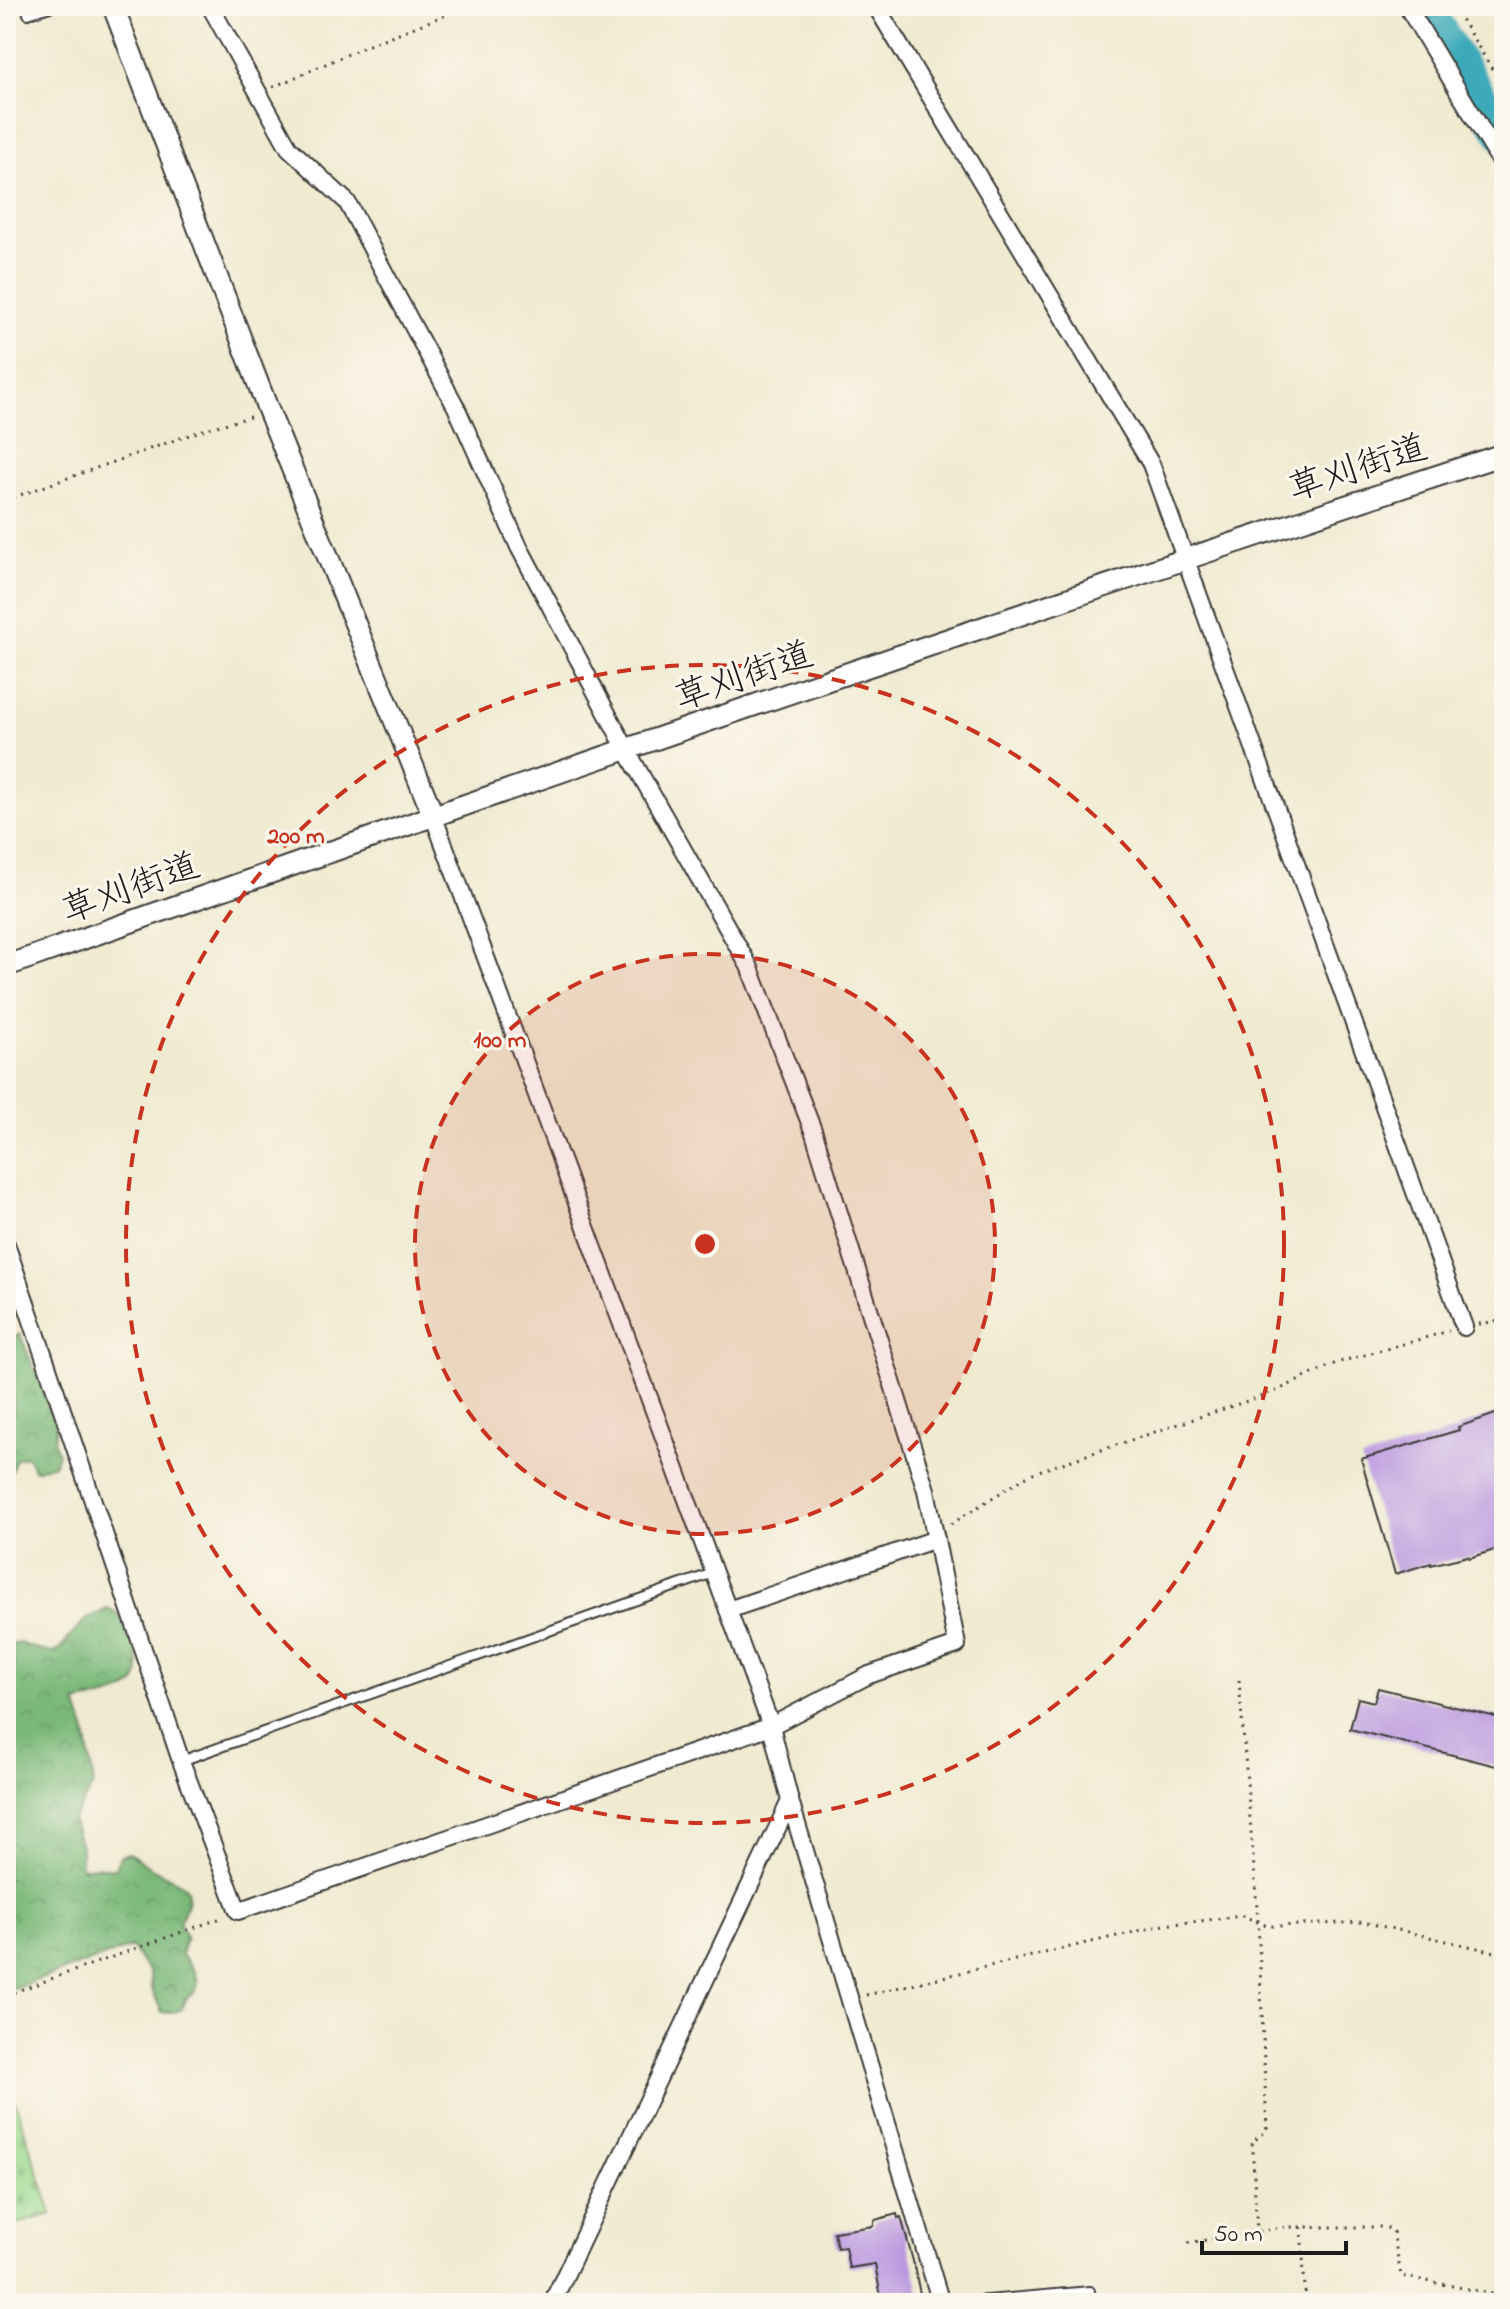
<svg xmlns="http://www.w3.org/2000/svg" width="1510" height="2309" font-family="'Indie Flower','Klee One',sans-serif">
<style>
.forest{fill:url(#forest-crowns);stroke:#4c6a4a;stroke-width:2}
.cemetery{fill:url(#cemetery-stones);stroke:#5b7a55;stroke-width:2}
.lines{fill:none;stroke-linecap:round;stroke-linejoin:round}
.river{stroke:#3caaba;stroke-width:34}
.building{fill:#b895df}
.service-casing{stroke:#3c3b37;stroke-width:12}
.minor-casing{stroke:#3c3b37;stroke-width:20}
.tertiary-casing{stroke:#3c3b37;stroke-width:24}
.path{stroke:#3c3b37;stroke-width:3;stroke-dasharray:2 6;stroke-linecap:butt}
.service{stroke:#fff;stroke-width:8}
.minor{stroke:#fff;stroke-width:16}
.tertiary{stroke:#fff;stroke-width:20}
.ring{fill:none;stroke:#c8321e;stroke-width:4;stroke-dasharray:14 10}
.labels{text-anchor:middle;stroke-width:6;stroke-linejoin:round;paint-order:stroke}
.street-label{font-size:36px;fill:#1c1c1c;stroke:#fbf7ec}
.centre{fill:#c8321e;stroke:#fbf7ec;stroke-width:4}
.ring-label{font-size:24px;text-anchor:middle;font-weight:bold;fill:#c8321e;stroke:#fbf7ec;stroke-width:6;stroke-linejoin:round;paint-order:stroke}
</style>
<defs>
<pattern id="forest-crowns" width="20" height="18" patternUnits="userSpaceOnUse" patternTransform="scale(2)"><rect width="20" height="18" fill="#7bb979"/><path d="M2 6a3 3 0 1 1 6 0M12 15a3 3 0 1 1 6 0" fill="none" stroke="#6a9e68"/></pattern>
<pattern id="cemetery-stones" width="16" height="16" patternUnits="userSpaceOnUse" patternTransform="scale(2)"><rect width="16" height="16" fill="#9ad98e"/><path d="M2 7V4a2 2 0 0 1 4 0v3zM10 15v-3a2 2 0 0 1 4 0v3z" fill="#84ba7a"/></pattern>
</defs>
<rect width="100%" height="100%" fill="#fbf7ec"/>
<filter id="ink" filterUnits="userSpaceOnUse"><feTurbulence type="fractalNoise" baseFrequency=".0125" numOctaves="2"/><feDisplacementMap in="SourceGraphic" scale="16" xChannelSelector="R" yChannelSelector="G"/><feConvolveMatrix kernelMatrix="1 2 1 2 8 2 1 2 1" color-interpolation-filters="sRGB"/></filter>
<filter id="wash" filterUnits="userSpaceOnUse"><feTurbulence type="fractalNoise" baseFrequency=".006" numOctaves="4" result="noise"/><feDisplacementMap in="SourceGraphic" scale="32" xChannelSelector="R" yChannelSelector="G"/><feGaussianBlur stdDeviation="1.8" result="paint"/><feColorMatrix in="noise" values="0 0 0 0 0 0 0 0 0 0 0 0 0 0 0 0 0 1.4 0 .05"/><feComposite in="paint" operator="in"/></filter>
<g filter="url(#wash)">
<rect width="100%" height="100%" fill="#efead0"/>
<g class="forest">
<path d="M20,1334L56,1424L54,1442L58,1454L54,1464L35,1470L26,1456L16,1459L9,1478H6V1418L14,1409L12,1386L6,1376V1340Z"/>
<path d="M107,1609C111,1611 115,1611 118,1614C130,1624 146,1671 135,1683C123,1696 93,1699 76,1703L86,1733L94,1784L72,1820L81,1846V1868L97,1866L115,1869L120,1856L128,1853C136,1857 143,1863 150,1867C178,1885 202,1880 179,1922L186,1937L181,1954C194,1969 209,1986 185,1999L182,2009L172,2013L162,2012L151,1987L150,1973L131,1947L6,1991V1646L19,1643L51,1653L58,1651L85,1620Z"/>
</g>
<path class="cemetery" d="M8,2080L52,2214L6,2227V2081Z"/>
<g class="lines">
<path class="river" d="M1425,6L1504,136"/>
</g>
<g id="blocks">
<g class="building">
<path d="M1504,1411V1547L1469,1558L1468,1556L1431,1565V1563L1395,1574L1361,1459L1459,1430L1458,1427Z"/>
<path d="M1378,1688L1504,1719V1768L1350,1729L1358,1698L1374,1702Z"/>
<path d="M897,2214L898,2218L901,2217L913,2261L922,2303H882L875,2264L849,2268L845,2247L837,2248L834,2232L873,2226L875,2220Z"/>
</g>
</g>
</g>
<g filter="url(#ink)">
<use href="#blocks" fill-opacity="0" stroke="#3c3b37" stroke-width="2"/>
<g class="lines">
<g class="service-casing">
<g id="service">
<path d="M28,14L53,6"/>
<path d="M181,1761L713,1573"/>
<path d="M952,2303L1090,2291"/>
</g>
</g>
<g class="minor-casing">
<g id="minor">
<path d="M876,6L1151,464L1464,1327"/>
<path d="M1407,6L1504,167"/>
<path d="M433,815L771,1726L790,1801L552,2303"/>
<path d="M6,1244L181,1761L238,1911L771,1726L869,1675L957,1645L926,1490L814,1133L749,966L626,749L519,547L456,407L347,202L289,148L210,6"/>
<path d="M728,1610L936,1539"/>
<path d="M790,1801L941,2303"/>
</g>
</g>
<g class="tertiary-casing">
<g id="tertiary">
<path d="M113,6L269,412L433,815"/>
<path d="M6,966C503,790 1002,618 1504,454"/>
</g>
</g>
<g class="path">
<path d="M1453,6L1504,88"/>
<path d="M6,23L17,18"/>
<path d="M273,87L378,41L469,6"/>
<path d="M6,500L206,429L250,417"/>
<path d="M1479,1324L1504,1320"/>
<path d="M951,1524L1030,1474L1274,1392L1336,1363L1449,1331"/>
<path d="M1239,1680L1258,1920L1267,2131L1252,2142L1257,2231"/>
<path d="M6,1995L224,1917"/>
<path d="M866,1995L1164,1925L1243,1916L1268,1926H1279L1363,1922L1504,1954"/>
<path d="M1301,2227L1306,2303"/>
<path d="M1188,2243L1286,2227H1385L1393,2231L1401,2276L1504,2296"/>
</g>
<use href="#service" class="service"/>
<use href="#minor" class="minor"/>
<use href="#tertiary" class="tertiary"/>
</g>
</g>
<circle cx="705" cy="1244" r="290" fill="#c8321e" fill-opacity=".12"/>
<g class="ring">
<circle cx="705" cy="1244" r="290"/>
<circle cx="705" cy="1244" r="579"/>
</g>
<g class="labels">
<g class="street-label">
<text transform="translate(1357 466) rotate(-18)" y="13">草刈街道</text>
<text transform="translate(743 674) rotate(-19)" y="13">草刈街道</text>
<text transform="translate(130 886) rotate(-20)" y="13">草刈街道</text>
</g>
</g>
<circle cx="705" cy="1244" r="12" class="centre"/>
<g class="ring-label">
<text x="296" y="843">200 m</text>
<text x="500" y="1047">100 m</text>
</g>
<rect width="1510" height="2309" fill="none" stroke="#fbf7ec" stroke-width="32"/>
<path d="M1202 2241v12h144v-12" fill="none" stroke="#1c1c1c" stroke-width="4"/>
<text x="1214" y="2241" font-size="24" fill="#1c1c1c" stroke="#fbf7ec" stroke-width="6" paint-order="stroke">50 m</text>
</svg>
